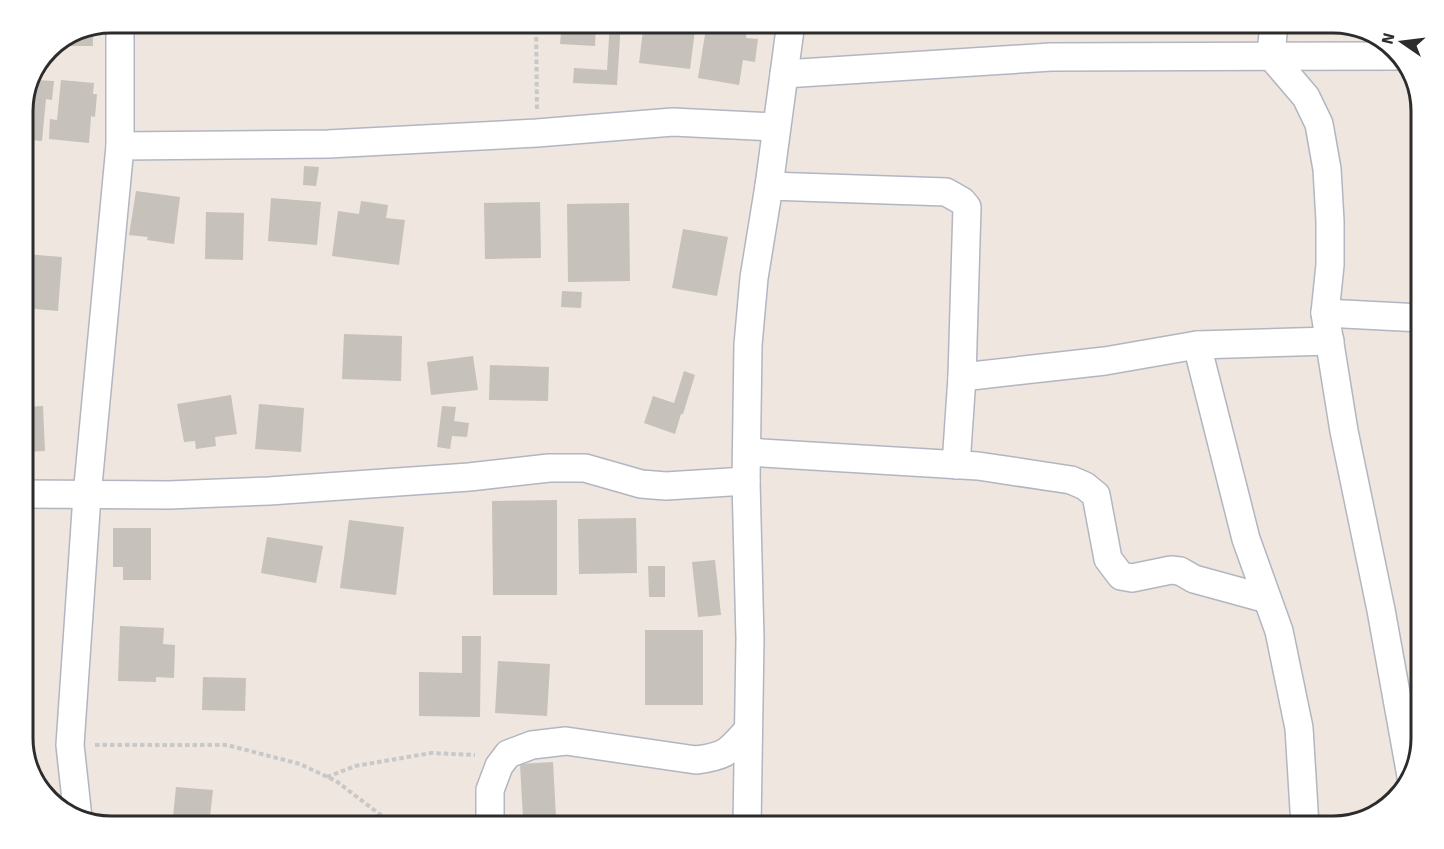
<svg xmlns="http://www.w3.org/2000/svg" width="1444" height="849" font-family="Signika,sans-serif">
<style>
.building{fill:#c6c1ba}
.lines{fill:none;stroke-linecap:round;stroke-linejoin:round}
.street-casing{stroke:#b2b6c0;stroke-width:30}
.path{stroke:#c8c8c8;stroke-width:4;stroke-dasharray:4.5 3;stroke-linecap:butt}
.street{stroke:#fff;stroke-width:27}
.rim{fill:none;stroke:#2c2c2c;stroke-width:3}
</style>
<rect width="100%" height="100%" fill="#eee6df"/>
<g class="building">
<path d="M562,22H596L595,46L560,44Z"/>
<path d="M610,22H621L617,85L573,83L574,68L607,70Z"/>
<path d="M644,22H696L690,69L639,63Z"/>
<path d="M707,22H748L746,38L758,39L755,62L743,60L739,85L698,78Z"/>
<path d="M93,30V46H54Z"/>
<path d="M35,80L54,81L52,100L46,99L42,141L29,140Z"/>
<path d="M61,80L94,83L93,94H97L95,117L91,116L89,143L49,139L50,119L57,120Z"/>
<path d="M304,166L319,167L316,186L303,185Z"/>
<path d="M136,191L180,197L174,244L147,240L148,237L129,235Z"/>
<path d="M271,198L321,202L317,245L268,241Z"/>
<path d="M361,201L388,205L386,218L405,220L399,265L332,256L338,211L359,214Z"/>
<path d="M540,202L541,258L485,259L484,203Z"/>
<path d="M629,203L630,281L568,282L567,204Z"/>
<path d="M206,212L244,213L243,260L205,259Z"/>
<path d="M683,229L728,237L717,296L672,288Z"/>
<path d="M25,254L62,257L58,311L23,308Z"/>
<path d="M562,291L582,292L581,308L561,307Z"/>
<path d="M344,334L402,336L401,381L342,379Z"/>
<path d="M473,356L478,390L431,395L427,362Z"/>
<path d="M490,365L549,367L548,401L489,400Z"/>
<path d="M684,371L695,375L683,414H681L675,434L644,423L653,396L674,403Z"/>
<path d="M231,395L237,434L215,437L216,446L196,449L195,441L184,442L177,404Z"/>
<path d="M259,404L304,408L301,452L255,449Z"/>
<path d="M43,406L45,451L23,452V407Z"/>
<path d="M442,406L456,407L454,421L469,423L467,437L452,436L450,449L437,447Z"/>
<path d="M557,500V595H493L492,501Z"/>
<path d="M636,518L637,573L579,574L578,519Z"/>
<path d="M349,520L404,527L396,595L340,588Z"/>
<path d="M113,528H151V580H123V567H113Z"/>
<path d="M267,537L323,546L316,583L261,573Z"/>
<path d="M23,550H26L27,573H23Z"/>
<path d="M715,560L721,615L698,617L692,562Z"/>
<path d="M648,566H665V597H649Z"/>
<path d="M120,626L164,628L163,644L175,645L174,678L156,677V682L118,681Z"/>
<rect x="645" y="630" width="58" height="75"/>
<path d="M462,636H481L480,717L419,716V672L462,673Z"/>
<path d="M498,661L550,664L547,716L495,713Z"/>
<path d="M203,677L246,678L245,711L202,710Z"/>
<path d="M553,762L556,817L523,818L520,764Z"/>
<path d="M176,787L213,790L209,826H172Z"/>
</g>
<g class="lines">
<g class="street-casing">
<g id="street">
<path d="M1274,22L1271,56L1306,97L1319,124L1327,169L1330,221V265L1325,313L1344,431L1381,610L1411,776"/>
<path d="M784,74L1051,57L1399,56"/>
<path d="M120,146L328,144L537,133L673,122L776,127"/>
<path d="M769,186L946,192L962,201L967,207L962,377L956,465"/>
<path d="M1325,313L1421,318"/>
<path d="M1197,345L1246,539L1279,631L1299,728L1305,826"/>
<path d="M962,377L1105,361L1197,345L1330,341"/>
<path d="M747,452L978,466L1071,480L1085,486L1096,495L1108,559L1121,576L1132,578L1171,570L1180,571L1194,579L1267,599"/>
<path d="M23,494L169,495L269,491L469,477L549,468H585L641,484L666,486L746,481"/>
<path d="M78,818L70,745L87,496L120,146V22"/>
<path d="M490,826V790L499,766L508,754L532,745L566,741L696,760C727,756 728,752 748,730"/>
<path d="M747,826L750,639L746,481L748,345L754,278L769,186L791,22"/>
</g>
</g>
<g class="path">
<path d="M536,22L537,109"/>
<path d="M95,745H227L300,764L336,781L390,822L398,826"/>
<path d="M327,777L355,766L431,753L475,755"/>
</g>
<use href="#street" class="street"/>
</g>
<path d="M0 0H1444V849H0ZM111 33H1333A78 78 0 0 1 1411 111V738A78 78 0 0 1 1333 816H111A78 78 0 0 1 33 738V111A78 78 0 0 1 111 33Z" fill="#fff" fill-rule="evenodd"/>
<path class="rim" d="M111 33H1333A78 78 0 0 1 1411 111V738A78 78 0 0 1 1333 816H111A78 78 0 0 1 33 738V111A78 78 0 0 1 111 33Z"/>
<g transform="translate(1402 42) rotate(284)" stroke="#ffffff" stroke-width="4.5" paint-order="stroke">
<path d="M0-4.5L10 22L0 15L-10 22Z" fill="#2c2c2c"/>
<text y="-9" font-size="16" font-weight="bold" text-anchor="middle" fill="#2c2c2c">N</text>
</g>
</svg>
